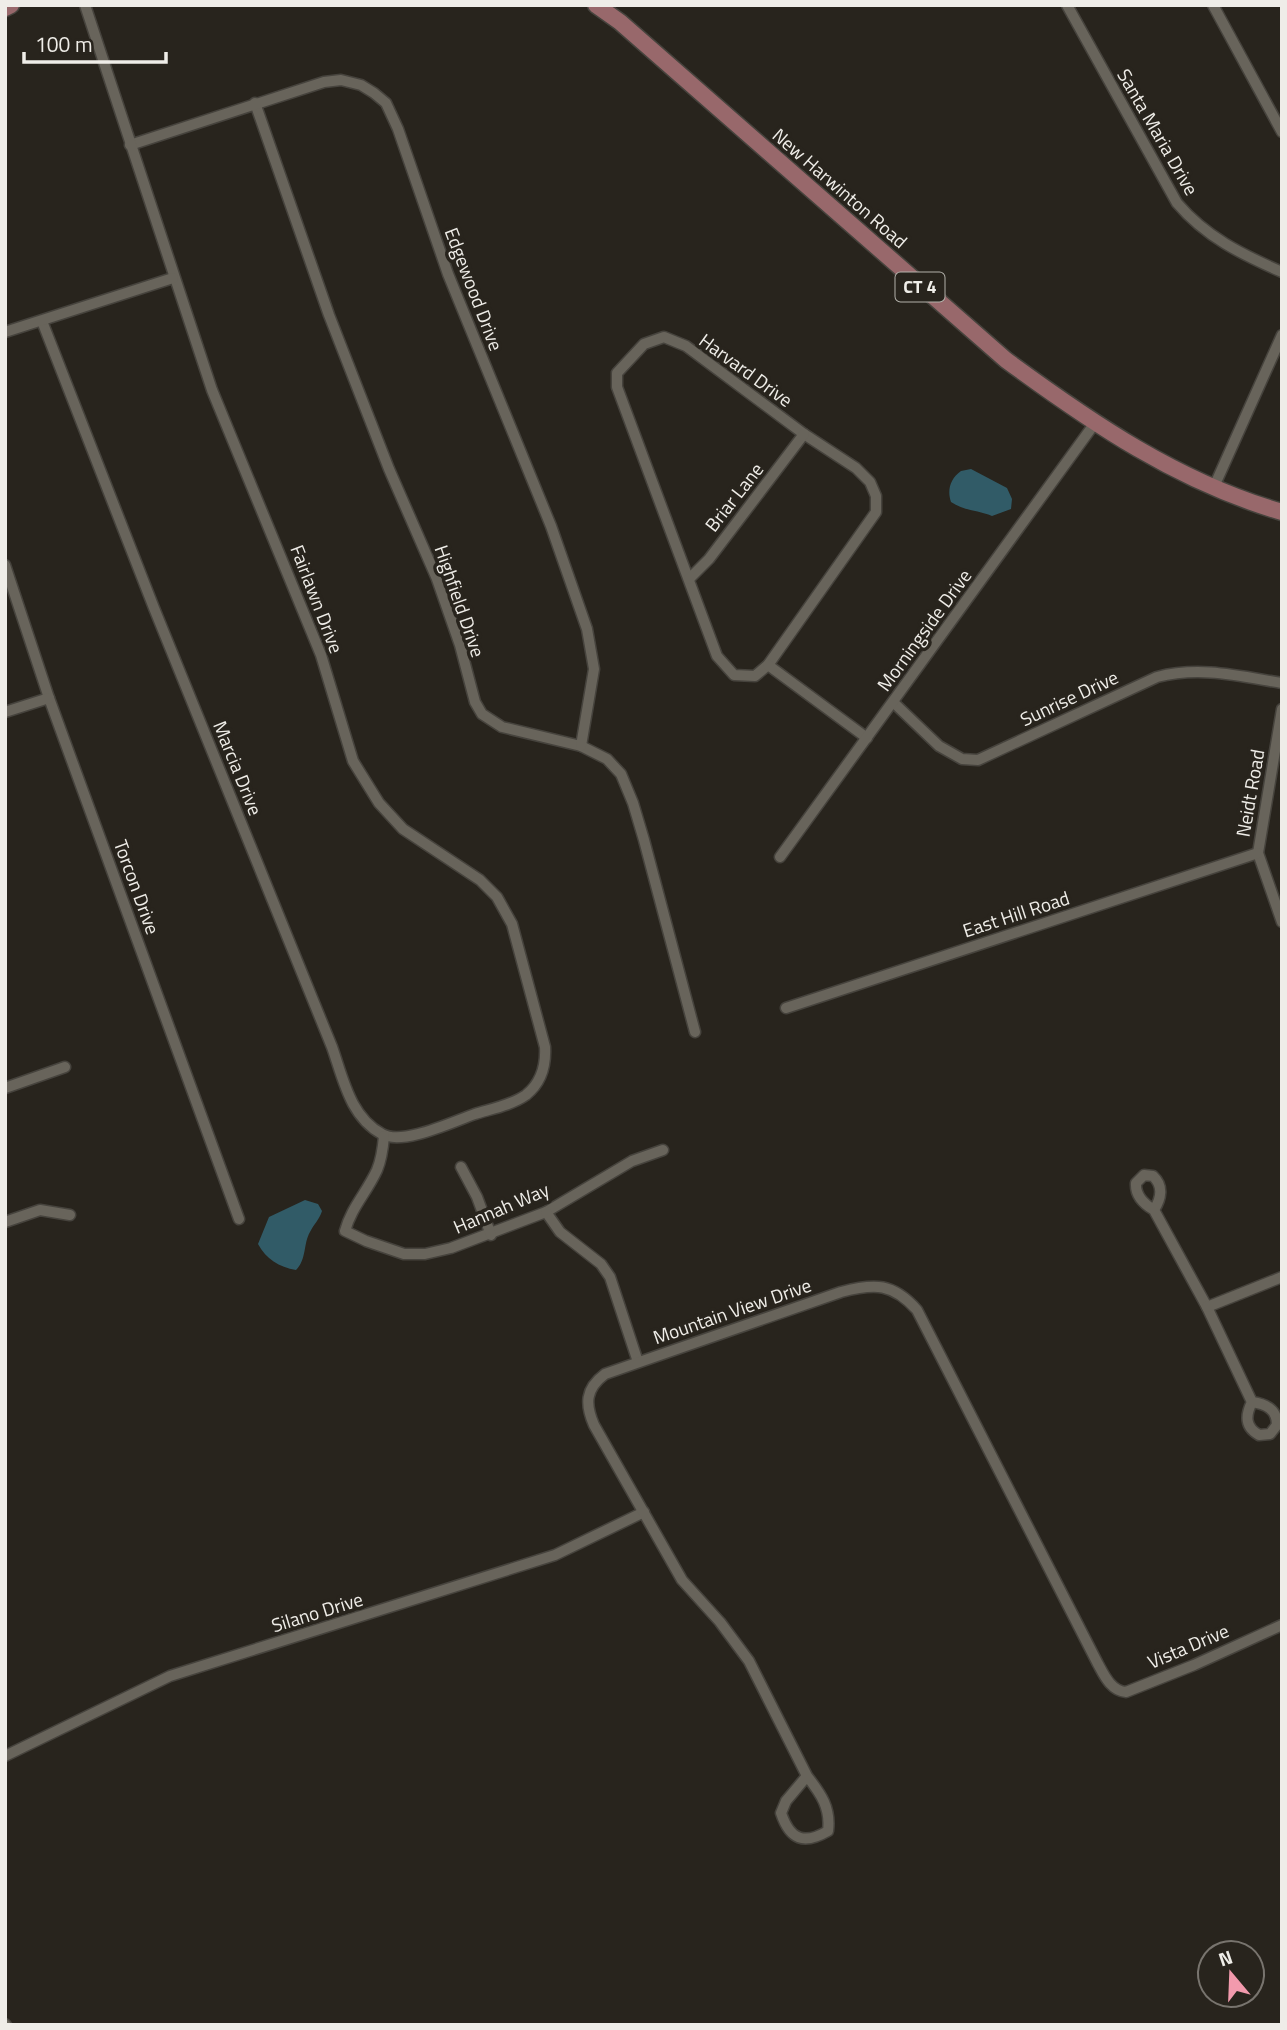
<svg xmlns="http://www.w3.org/2000/svg" width="1287" height="2030" font-family="'Titillium Web',sans-serif">
<style>
.water{fill:#315b67}
.lines{fill:none;stroke-linecap:round;stroke-linejoin:round}
.street-casing{stroke:#46433d;stroke-width:13}
.primary-casing{stroke:#46433d;stroke-width:19}
.street{stroke:#68645b;stroke-width:10}
.primary{stroke:#98686b;stroke-width:16}
.labels{text-anchor:middle;stroke-width:7;stroke-linejoin:round;paint-order:stroke}
.shield{fill:#28241d;stroke:#b3b1ab;stroke-width:2}
.shield-label{font-size:18px;font-weight:bold;fill:#efede8}
.street-label{font-size:19px;fill:#efede8;stroke:#28241d}
</style>
<rect width="100%" height="100%" fill="#28241d"/>
<g class="water">
<path d="M971,469L1007,488L1012,499L1011,509L992,516C978,510 964,511 951,502C947,490 950,479 961,471Z"/>
<path d="M305,1200L318,1204L322,1211C319,1220 314,1224 310,1232C303,1244 307,1259 296,1270C279,1267 266,1259 258,1244L269,1217Z"/>
</g>
<g class="lines">
<g class="street-casing">
<g id="street">
<path d="M1067,5L1177,203C1206,237 1241,254 1282,272"/>
<path d="M1213,5L1282,132"/>
<path d="M255,103L329,315L389,469L437,579L460,645L475,702L482,714L502,727L581,746L607,759L621,774L633,803L644,840L695,1032"/>
<path d="M130,145L324,82L341,80L361,85L374,93L386,103L398,129L448,274L551,526L587,629L594,669L581,746"/>
<path d="M42,321L154,608L332,1047C343,1078 350,1117 382,1134C403,1146 454,1121 475,1114C491,1109 512,1105 526,1095C541,1083 546,1065 545,1047L512,924L497,897L480,880L403,829L379,803L353,761L321,655L212,390L85,5"/>
<path d="M5,332L173,278"/>
<path d="M664,337L686,346L804,434L856,468L870,482L876,496V512L768,665L755,676L734,675L717,656L617,387V373L644,344Z"/>
<path d="M1213,489L1282,335"/>
<path d="M5,565L49,698L239,1219"/>
<path d="M689,579L709,559L804,434"/>
<path d="M768,665L867,738"/>
<path d="M893,702L939,746L962,759L978,760L1157,677C1200,666 1239,676 1282,683"/>
<path d="M1282,709L1258,853L1282,922"/>
<path d="M5,712L49,698"/>
<path d="M780,857L1095,423"/>
<path d="M786,1008L1258,853"/>
<path d="M5,1088L65,1067"/>
<path d="M384,1136C383,1148 382,1158 377,1170C367,1192 351,1208 345,1231L366,1241L404,1254H425L451,1248L546,1212L632,1161L663,1150"/>
<path d="M461,1167L477,1197L491,1235"/>
<path d="M1154,1210C1161,1199 1164,1186 1153,1176L1144,1175L1136,1183C1135,1196 1144,1204 1154,1210L1207,1307L1252,1402C1245,1416 1245,1427 1259,1435L1270,1434L1277,1425C1277,1409 1266,1404 1252,1402"/>
<path d="M546,1212L560,1232L601,1264L610,1277L638,1362"/>
<path d="M5,1222L40,1210L70,1215"/>
<path d="M1207,1307L1282,1277"/>
<path d="M5,1756L170,1676L555,1555L644,1512"/>
<path d="M807,1776L786,1801L781,1813C790,1840 804,1845 828,1831C831,1808 821,1794 807,1776L749,1661L720,1622L682,1580L594,1425C585,1404 585,1389 605,1374L841,1292C875,1283 893,1283 917,1310L1098,1664C1104,1675 1111,1691 1126,1692L1194,1665L1282,1625"/>
<path d="M5,2024L6,2025"/>
</g>
</g>
<g class="primary-casing">
<g id="primary">
<path d="M596,5L620,22L1006,360C1092,423 1178,482 1282,512"/>
<path d="M5,8L11,5"/>
</g>
</g>
<use href="#street" class="street"/>
<use href="#primary" class="primary"/>
</g>
<g class="labels">
<rect class="shield" x="895.5" y="272.5" width="49" height="29" rx="5"/>
<g class="shield-label">
<text x="920" y="293">CT 4</text>
</g>
<g class="street-label">
<text transform="translate(1158 132) rotate(60)" y="7">Santa Maria Drive</text>
<text transform="translate(840 188) rotate(41)" y="7">New Harwinton Road</text>
<text transform="translate(474 289) rotate(69)" y="7">Edgewood Drive</text>
<text transform="translate(746 370) rotate(36)" y="7">Harvard Drive</text>
<text transform="translate(734 497) rotate(-52)" y="7">Briar Lane</text>
<text transform="translate(317 599) rotate(69)" y="7">Fairlawn Drive</text>
<text transform="translate(460 601) rotate(71)" y="7">Highfield Drive</text>
<text transform="translate(924 630) rotate(-54)" y="7">Morningside Drive</text>
<text transform="translate(1069 698) rotate(-25)" y="7">Sunrise Drive</text>
<text transform="translate(238 768) rotate(68)" y="7">Marcia Drive</text>
<text transform="translate(1250 793) rotate(-80)" y="7">Neidt Road</text>
<text transform="translate(137 887) rotate(70)" y="7">Torcon Drive</text>
<text transform="translate(1016 914) rotate(-18)" y="7">East Hill Road</text>
<text transform="translate(501 1208) rotate(-23)" y="7">Hannah Way</text>
<text transform="translate(732 1311) rotate(-19)" y="7">Mountain View Drive</text>
<text transform="translate(317 1612) rotate(-17)" y="7">Silano Drive</text>
<text transform="translate(1188 1646) rotate(-23)" y="7">Vista Drive</text>
</g>
</g>
<rect width="1287" height="2030" fill="none" stroke="#efede8" stroke-width="14"/>
<g transform="translate(1231 1974) rotate(341)"><circle r="33" fill="#28241d" stroke="#78746e" stroke-width="2"/>
<path d="M0-5L12 26L0 18L-12 26Z" fill="#f29aad"/>
<text y="-10" font-size="19" font-weight="bold" text-anchor="middle" fill="#efede8">N</text>
</g>
<path d="M24 52v10h142v-10" fill="none" stroke="#efede8" stroke-width="3.5"/>
<text x="35" y="52" font-size="21" fill="#efede8" stroke="#28241d" stroke-width="5" paint-order="stroke">100 m</text>
</svg>
